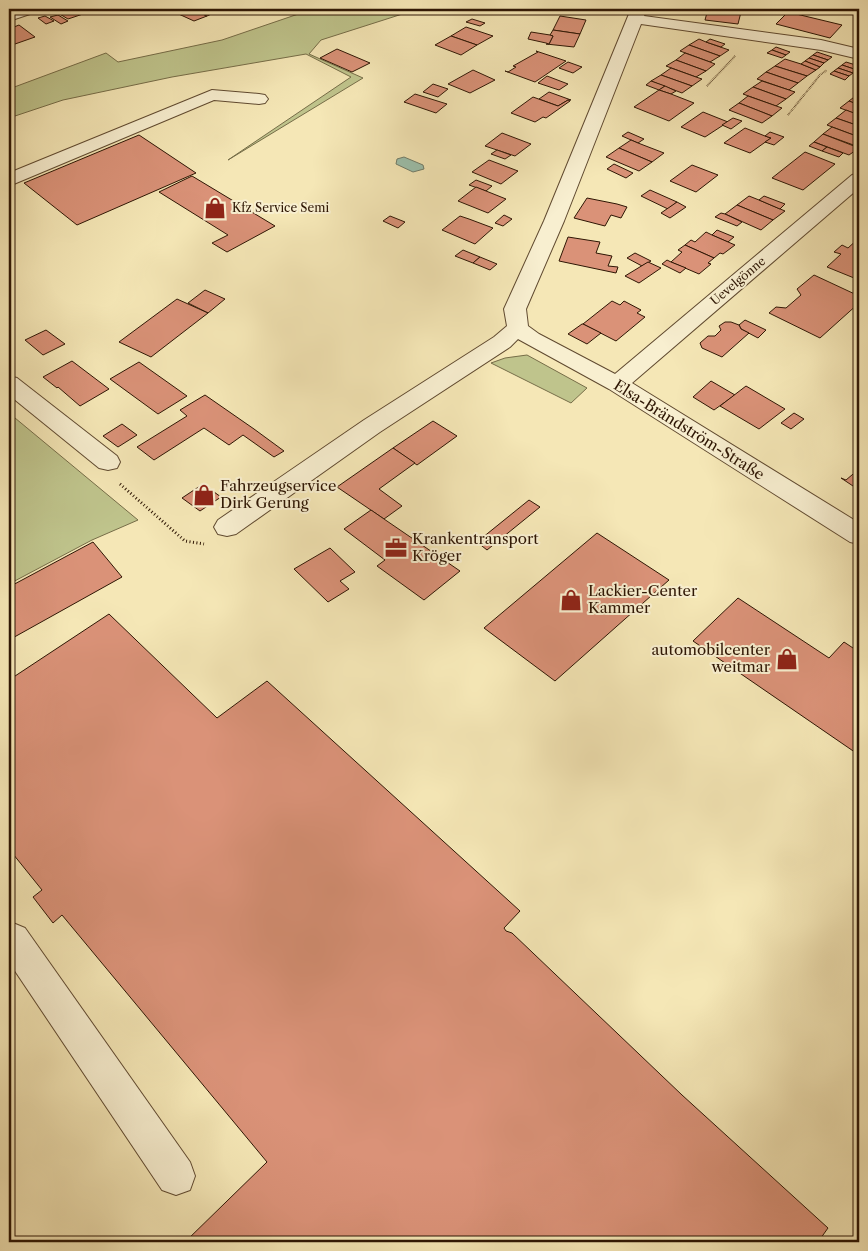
<svg xmlns="http://www.w3.org/2000/svg" width="868" height="1251" font-family="'Libre Caslon Text',serif">
<style>
.green{fill:#bfc48c;stroke:#766d48}
.water{fill:#9cc0ac;stroke:#707c69}
.building{fill:#da9278;stroke:#2e1604}
.lines{fill:none;stroke-linecap:round;stroke-linejoin:round}
.minor-casing{stroke:#604a30;stroke-width:2}
.path-far1{stroke:#2e1604;stroke-width:2;stroke-dasharray:0.5 1;stroke-linecap:butt}
.path{stroke:#2e1604;stroke-width:3;stroke-dasharray:1 2.5;stroke-linecap:butt}
.minor{fill:#f8efd0;fill-rule:evenodd}
.labels{text-anchor:middle;stroke-width:4;stroke-linejoin:round;paint-order:stroke}
.far-poi-label{font-size:12px;fill:#2e1604;stroke:#f8efd0;text-anchor:start}
.far-street-label{font-size:12px;fill:#2e1604;stroke:#f8efd0}
.street-label{font-size:15px;fill:#2e1604;stroke:#f8efd0}
.poi-label{font-size:15px;fill:#2e1604;stroke:#f8efd0;text-anchor:start}
</style>
<rect width="100%" height="100%" fill="#f5e7b6"/>
<filter id="stains"><feTurbulence type="fractalNoise" baseFrequency=".004" numOctaves="4"/><feColorMatrix values="0 0 0 0 .2 0 0 0 0 .09 0 0 0 0 .02 0 0 0 .5 -.17"/></filter>
<radialGradient id="worn" r=".72"><stop offset=".6" stop-color="#630" stop-opacity="0"/><stop offset="1" stop-color="#630" stop-opacity=".3"/></radialGradient>
<g class="green">
<path d="M313,9H418L321,40L309,54L363,78L228,160L351,77L306,54L172,77L63,100L9,118V89L106,53L118,62L222,40Z"/>
<path d="M527,355L587,388L571,403L491,363L505,358Z"/>
<path d="M9,413L138,520L92,540L9,584Z"/>
</g>
<path class="water" d="M404,157L423,165L424,169L413,172L396,164L397,159Z"/>
<g class="building">
<path d="M57,9H80L86,13L68,19L53,10Z"/>
<path d="M178,9H192L207,16L194,21L172,11Z"/>
<path d="M192,9H217L220,10L207,16Z"/>
<path d="M527,9H536L543,10L541,14L525,12Z"/>
<path d="M708,9L741,12L738,24L705,20Z"/>
<path d="M730,9H758L757,14L730,11Z"/>
<path d="M788,12L842,25L830,38L776,24Z"/>
<path d="M58,15L68,21L61,24L50,17Z"/>
<path d="M45,16L54,21L46,24L38,18Z"/>
<path d="M560,16L586,20L580,34L553,30Z"/>
<path d="M472,19L485,23L480,26L466,22Z"/>
<path d="M19,25L35,37L15,44L9,40V29Z"/>
<path d="M466,27L493,36L477,45L451,36Z"/>
<path d="M553,30L580,34L574,47L546,44H549L553,36L550,35Z"/>
<path d="M531,32L550,35L553,36L549,44L546,43L528,39Z"/>
<path d="M451,36L477,45L461,55L435,45Z"/>
<path d="M699,39L706,42L729,50L720,56L689,45Z"/>
<path d="M710,39L725,44L721,47L706,42Z"/>
<path d="M689,45L720,56L710,62L680,51Z"/>
<path d="M776,47L790,52L786,55L772,50Z"/>
<path d="M337,49L370,63L352,72L320,58Z"/>
<path d="M772,50L786,55L782,58L767,53Z"/>
<path d="M536,51L566,61L535,82L505,71L508,72L516,67L513,66L538,52Z"/>
<path d="M817,52L832,57L828,60L813,55Z"/>
<path d="M685,53L710,62L715,64L706,71L676,60Z"/>
<path d="M813,55L828,60L824,63L809,58Z"/>
<path d="M809,58L824,63L820,67L805,61Z"/>
<path d="M785,59L801,64L816,70L807,76L775,66Z"/>
<path d="M676,60L706,71L696,77L666,66Z"/>
<path d="M805,61L820,67L816,70L801,64Z"/>
<path d="M568,62L582,67L573,73L559,68Z"/>
<path d="M846,62L859,66V68L857,70L842,65Z"/>
<path d="M842,65L857,70L853,73L838,68Z"/>
<path d="M775,66L807,76L798,83L766,72Z"/>
<path d="M671,68L696,77L702,79L692,86L661,75Z"/>
<path d="M838,68L853,73L849,76L834,71Z"/>
<path d="M473,70L495,80L470,93L448,84Z"/>
<path d="M834,71L849,76L845,80L830,74Z"/>
<path d="M766,72L798,83L789,90L757,79Z"/>
<path d="M661,75L692,86L682,93L651,81Z"/>
<path d="M547,76L568,84L559,90L538,83Z"/>
<path d="M651,81L665,86L659,90L646,85Z"/>
<path d="M762,81L795,92L786,99L753,87Z"/>
<path d="M433,84L448,89L438,97L423,92Z"/>
<path d="M665,86L676,91L671,94L659,90Z"/>
<path d="M753,87L786,99L776,106L743,94Z"/>
<path d="M659,90L671,94L694,103L669,121L634,107Z"/>
<path d="M549,92L571,100H568L558,106L539,99Z"/>
<path d="M415,94L447,104L436,113L404,102Z"/>
<path d="M858,94L859,105L849,101Z"/>
<path d="M748,96L782,108L772,116L739,103Z"/>
<path d="M533,97L558,106L568,100L570,101L546,118L543,117L535,122L511,113Z"/>
<path d="M849,101L859,105V115L840,108Z"/>
<path d="M739,103L772,116L762,123L729,110Z"/>
<path d="M846,110L859,115V126L836,118Z"/>
<path d="M703,112L728,122L705,137L681,127Z"/>
<path d="M733,118L742,121L731,129L722,125Z"/>
<path d="M836,118L859,126V137L827,125Z"/>
<path d="M832,127L859,137V147L823,134Z"/>
<path d="M745,128L765,136L771,138L750,153L724,143Z"/>
<path d="M628,132L644,139L638,143L622,136Z"/>
<path d="M770,132L784,137L774,145L765,142L771,138L765,136Z"/>
<path d="M502,133L531,144L515,156L485,146Z"/>
<path d="M823,134L859,148L849,155L814,142Z"/>
<path d="M139,135L196,173L77,225L24,183Z"/>
<path d="M631,140L638,143L664,153L652,162L619,148Z"/>
<path d="M814,142L827,147L822,151L809,146Z"/>
<path d="M827,147L843,153L839,157L822,151Z"/>
<path d="M619,148L652,162L639,171L606,157Z"/>
<path d="M497,150L511,155L505,159L491,154Z"/>
<path d="M805,152L835,164L803,190L772,178Z"/>
<path d="M489,160L518,171L501,184L472,172Z"/>
<path d="M614,164L633,173L626,178L607,169Z"/>
<path d="M692,165L718,175L696,192L670,181Z"/>
<path d="M192,176L275,226L227,252L212,243L228,235L159,192Z"/>
<path d="M476,180L492,186L486,191L469,185Z"/>
<path d="M476,187L506,199L488,213L458,201Z"/>
<path d="M650,190L677,202L668,209L641,196Z"/>
<path d="M749,196L759,200L785,211L773,220L737,205Z"/>
<path d="M764,196L785,204L780,209L759,200Z"/>
<path d="M587,198L617,204L627,207L621,218L611,215L605,226L574,218Z"/>
<path d="M677,202L686,207L670,218L661,213Z"/>
<path d="M737,205L773,220L761,230L725,214Z"/>
<path d="M721,213L725,214L742,222L737,226L715,217Z"/>
<path d="M504,215L512,219L503,226L495,223Z"/>
<path d="M390,216L405,222L398,228L383,221Z"/>
<path d="M460,216L469,219L493,228L475,244L442,230Z"/>
<path d="M717,230L734,237L728,242L712,235Z"/>
<path d="M706,232L712,235L735,245L723,254L720,253L714,258L685,245L691,240L695,242Z"/>
<path d="M568,237L600,242L596,253L612,256L608,266L618,267L616,273L559,261Z"/>
<path d="M859,238V280L827,267L841,254L834,252L842,245L848,248Z"/>
<path d="M685,245L714,258L708,263L711,264L699,274L671,262L682,252L678,250Z"/>
<path d="M463,250L480,257L473,263L455,256Z"/>
<path d="M635,253L651,261L642,266L627,258Z"/>
<path d="M480,257L497,264L490,270L473,263Z"/>
<path d="M667,260L671,262L686,268L680,273L662,264Z"/>
<path d="M648,262L661,268L639,283L625,276Z"/>
<path d="M814,275L859,296V303L820,338L769,313L776,307L786,308L801,295L797,289Z"/>
<path d="M205,290L225,299L208,313L188,303Z"/>
<path d="M177,299L208,313L151,357L119,342Z"/>
<path d="M612,301L620,305L624,301L641,310L637,313L645,317L616,341L583,324Z"/>
<path d="M745,320L766,330L758,338L741,329L739,325Z"/>
<path d="M725,322H731L739,325L741,329L749,333L722,357L702,348L700,343L708,336H715L721,330L719,326Z"/>
<path d="M582,324H583L601,333L587,344L568,334Z"/>
<path d="M46,330L65,344L43,355L25,340Z"/>
<path d="M72,361L109,389L80,406L58,387L57,388L43,377Z"/>
<path d="M139,362L187,396L158,414L110,379Z"/>
<path d="M711,381L735,395L714,410L693,397Z"/>
<path d="M746,386L785,409L759,429L720,406Z"/>
<path d="M205,395L254,429L284,451L274,457L243,435L229,445L204,428L154,460L137,447L187,416L180,410Z"/>
<path d="M794,413L804,419L791,429L781,423Z"/>
<path d="M433,421L457,436L417,465L393,448Z"/>
<path d="M122,424L137,435L118,447L103,436Z"/>
<path d="M393,448L415,463L379,489L402,506L384,519L337,487Z"/>
<path d="M859,469V490L841,478L846,480Z"/>
<path d="M203,484L221,497L200,511L182,498Z"/>
<path d="M529,500L540,507L487,550L477,542Z"/>
<path d="M371,510L384,519L460,571L424,600L377,566L385,560L344,529Z"/>
<path d="M597,533L669,580L555,681L484,628Z"/>
<path d="M93,542L122,577L9,640V587Z"/>
<path d="M330,548L355,572L340,581L349,589L328,602L294,569Z"/>
<path d="M738,598L829,658L844,642L859,652V755L693,641Z"/>
<path d="M109,614L217,718L267,681L520,911L504,928L506,931L512,933L682,1095L828,1228L818,1242H185L267,1162L62,915L53,923L33,897L42,890L9,849V680Z"/>
</g>
<g class="lines">
<g class="minor-casing">
<g id="minor">
<path d="M16,9H39L36,12L9,21V11Z"/>
<path d="M631,9H647L644,16L821,40L859,49V59L821,50L641,24L564,221L526,309L528,326L539,334L615,374L852,175L859,173V188L632,383L859,523V544L850,542L609,389L518,339L510,347L380,432L236,534L227,536L218,534L214,527L218,520L364,420L494,337L507,326L504,309L544,221Z"/>
<path d="M212,90L259,94L265,95L268,99L265,103L259,104L214,100L9,186V173Z"/>
<path d="M9,376L17,378L117,456L120,462L117,468L108,470L99,468L9,395Z"/>
<path d="M13,923L25,928L190,1162L195,1176L190,1190L176,1195L162,1190L9,962V924Z"/>
</g>
</g>
<g class="path-far1">
<path d="M707,86L735,56"/>
<path d="M788,115L820,75L827,70"/>
</g>
<path class="path" d="M120,484L185,541L204,544"/>
<use href="#minor" class="minor"/>
</g>
<defs>
<g id="shop-bare" transform="scale(1.725)"><path d="M-5-2.5h2.3a2.7 3.5 0 0 1 5.4 0H5L5.5 6h-11ZM-1.5-2.5h3a1.5 2.3 0 0 0-3 0Z" fill="#8f2418" stroke="#f8efd0" stroke-width="2.5" paint-order="stroke"/></g>
<g id="office-bare" transform="scale(1.725)"><path d="M-6-3h4V-5.5h4V-3h4V5H-6ZM-1-4.5V-3h2v-1.5ZM-6 0V1H6V0Z" fill="#8f2418" stroke="#f8efd0" stroke-width="2.5" paint-order="stroke"/></g>
</defs>
<g fill-rule="evenodd">
<use href="#shop-bare" x="215" y="208"/>
<use href="#shop-bare" x="204" y="495"/>
<use href="#office-bare" x="396" y="548"/>
<use href="#shop-bare" x="571" y="600"/>
<use href="#shop-bare" x="787" y="659"/>
</g>
<g class="labels">
<g class="far-poi-label">
<text x="232" y="212">Kfz Service Semi</text>
</g>
<g class="far-street-label">
<text transform="translate(738 281) rotate(-40)" y="4">Uevelgönne</text>
</g>
<g class="street-label">
<text transform="translate(689 430) rotate(32)" y="5">Elsa-Brändström-Straße</text>
</g>
<g class="poi-label">
<text x="220" y="491">Fahrzeugservice<tspan x="220" dy="17">Dirk Gerung</tspan></text>
<text x="412" y="544">Krankentransport<tspan x="412" dy="17">Kröger</tspan></text>
<text x="588" y="596">Lackier-Center<tspan x="588" dy="17">Kammer</tspan></text>
<text x="770" y="655" text-anchor="end">automobilcenter<tspan x="770" dy="17">weitmar</tspan></text>
</g>
</g>
<rect width="868" height="1251" fill="none" stroke="#f5e7b6" stroke-width="30"/>
<rect x="10" y="10" width="848" height="1231" fill="none" stroke="#2e1604" stroke-width="2.5"/>
<rect x="15" y="15" width="838" height="1221" fill="none" stroke="#2e1604"/>
<rect width="100%" height="100%" filter="url(#stains)"/>
<rect width="100%" height="100%" fill="url(#worn)"/>
</svg>
